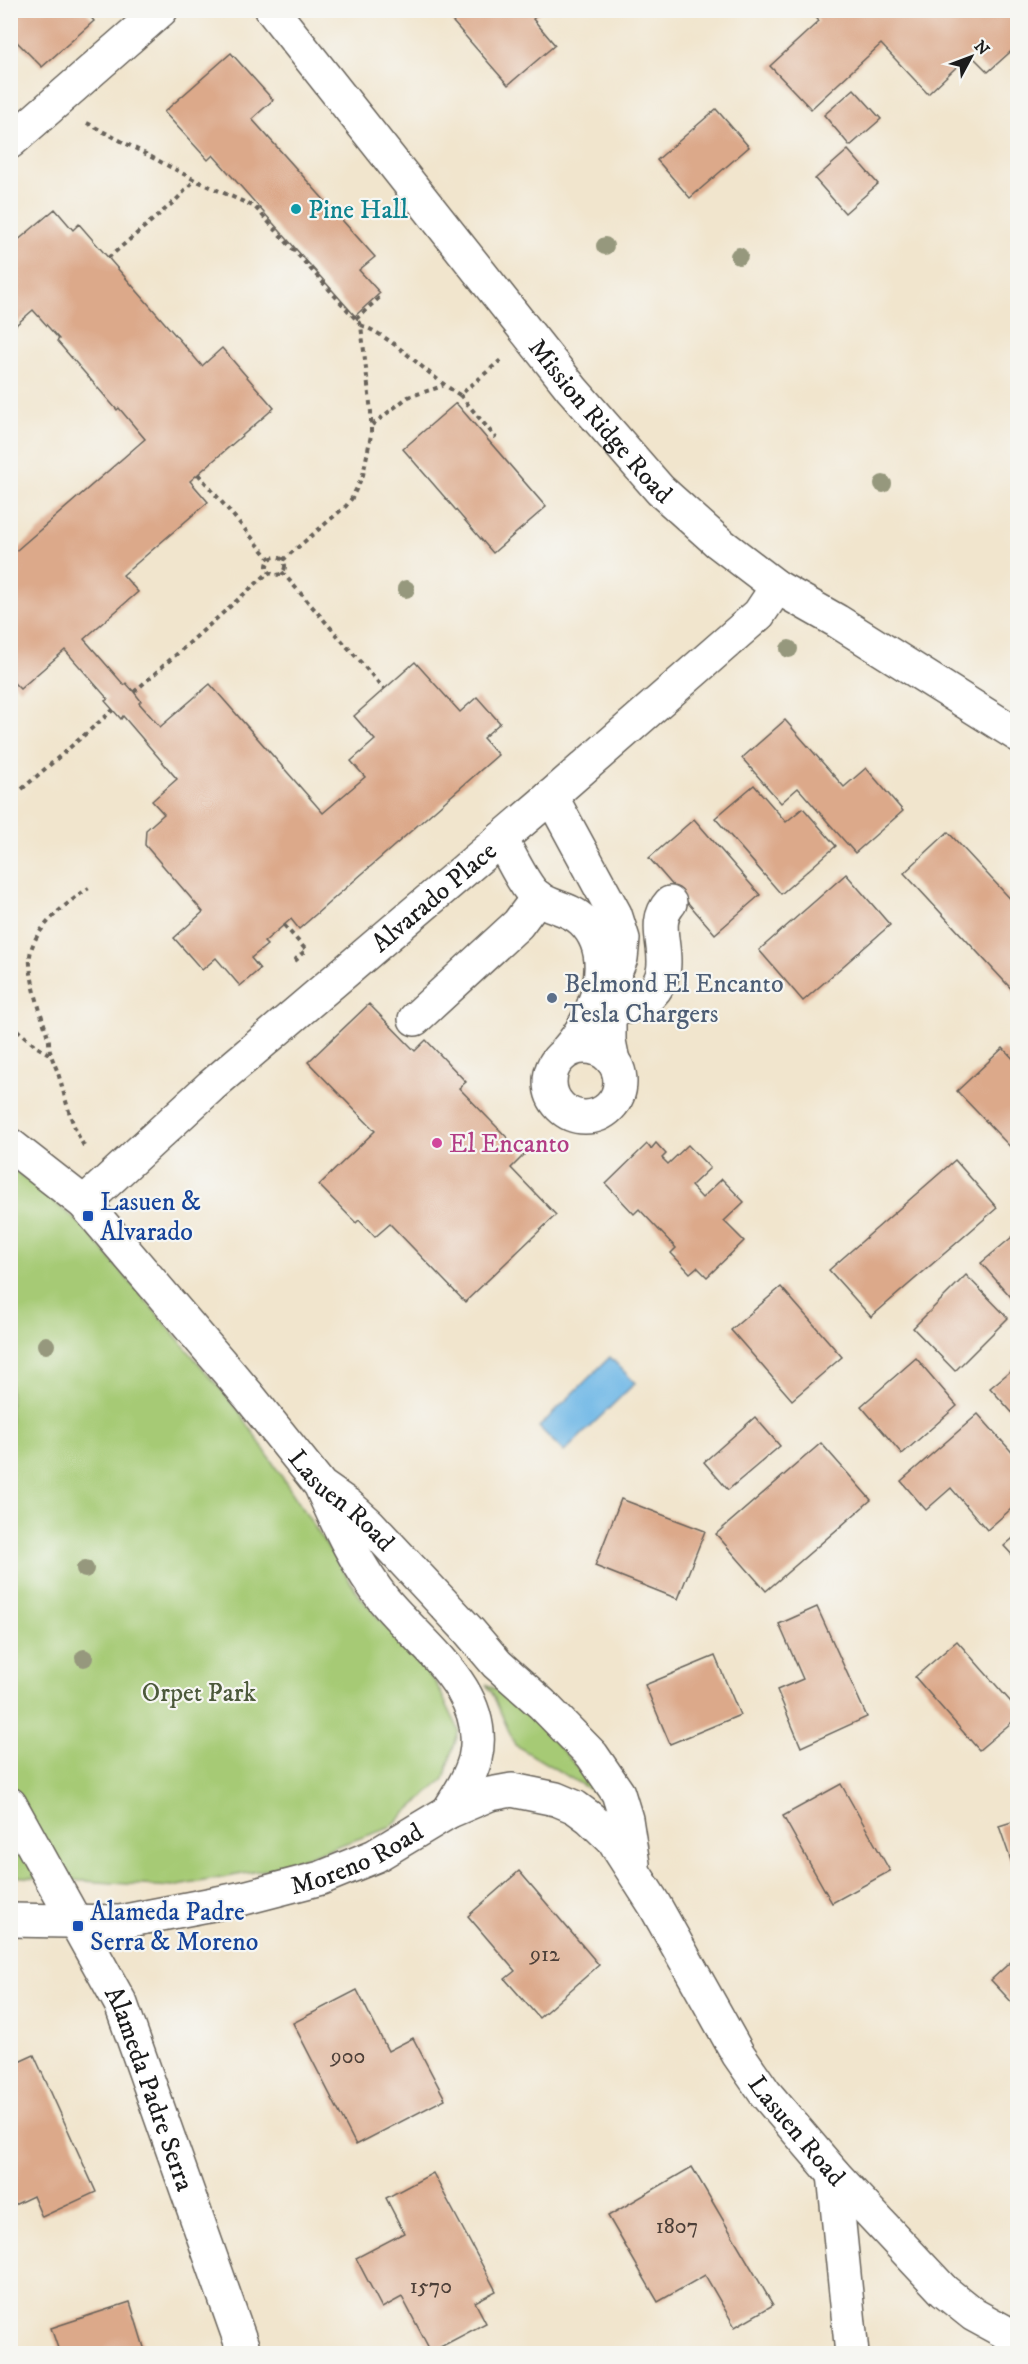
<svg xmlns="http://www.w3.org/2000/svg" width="1028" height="2364" font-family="'IM FELL DW Pica',serif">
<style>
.green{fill:#a6ca74;stroke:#617348;stroke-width:1.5}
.water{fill:#6eb7e6;stroke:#456a81;stroke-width:1.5}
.building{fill:#dca98a}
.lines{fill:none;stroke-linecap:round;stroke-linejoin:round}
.minor-casing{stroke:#67625a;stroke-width:36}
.path{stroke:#67625a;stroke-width:4;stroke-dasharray:4.5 4.5;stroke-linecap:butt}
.minor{stroke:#fff;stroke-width:33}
.tree{fill:#96987d}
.culture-dot{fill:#0f9aa8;stroke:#f6f6f2;stroke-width:2}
.service-dot{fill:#5c6f8a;stroke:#f6f6f2;stroke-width:2}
.hotel-dot{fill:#d1479c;stroke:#f6f6f2;stroke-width:2}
.transit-dot{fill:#1a4fb4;stroke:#f6f6f2;stroke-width:2}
.labels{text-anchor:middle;stroke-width:4.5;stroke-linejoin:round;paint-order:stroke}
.number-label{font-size:22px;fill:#4c3f38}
.culture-label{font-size:26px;fill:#0d838f;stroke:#f6f6f2;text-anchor:start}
.street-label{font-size:26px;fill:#1c1c1c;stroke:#f6f6f2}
.service-label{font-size:26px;fill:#4e5e75;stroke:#f6f6f2;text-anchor:start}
.hotel-label{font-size:26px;fill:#b23c85;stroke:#f6f6f2;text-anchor:start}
.transit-label{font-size:26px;fill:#164399;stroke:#f6f6f2;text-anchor:start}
.park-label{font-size:26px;fill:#4c593b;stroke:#f6f6f2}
</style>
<rect width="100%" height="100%" fill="#f6f6f2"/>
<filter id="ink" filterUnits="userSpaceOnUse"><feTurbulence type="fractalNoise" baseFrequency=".0167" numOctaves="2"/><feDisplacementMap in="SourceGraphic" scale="12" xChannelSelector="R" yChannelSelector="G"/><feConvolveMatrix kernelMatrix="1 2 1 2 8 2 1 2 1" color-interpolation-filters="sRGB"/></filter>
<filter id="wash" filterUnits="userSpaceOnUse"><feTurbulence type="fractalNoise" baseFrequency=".008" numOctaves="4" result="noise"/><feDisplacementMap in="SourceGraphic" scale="24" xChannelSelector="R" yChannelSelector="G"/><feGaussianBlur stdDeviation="1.35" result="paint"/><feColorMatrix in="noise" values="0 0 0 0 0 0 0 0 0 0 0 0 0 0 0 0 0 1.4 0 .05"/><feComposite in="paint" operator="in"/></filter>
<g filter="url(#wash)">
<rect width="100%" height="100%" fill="#f1e5cd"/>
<g class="green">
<path d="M10,1166L81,1224L239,1411L361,1598L436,1683L459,1730L444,1779L389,1828L275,1868L172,1887L11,1876Z"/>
<path d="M486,1684C531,1708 563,1753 597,1789V1794L515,1745L492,1693Z"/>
</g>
<path class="water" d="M610,1357L635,1383L564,1452L539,1427Z"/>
<g id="blocks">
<g class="building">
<path d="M10,10H85L94,21L42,67L10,35Z"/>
<path d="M452,10H543L533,19L555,45L508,85L447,15Z"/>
<path d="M809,10H1018V45L988,72L970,54L928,94L881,44L811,109L770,66L819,21Z"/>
<path d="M231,53L273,100L252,119L375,257L359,270L380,293L355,316L213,155L208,160L164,112Z"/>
<path d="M854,89L881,119L850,146L824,115Z"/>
<path d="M716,109L749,147L690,198L657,160Z"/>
<path d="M848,150L878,184L845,213L815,179Z"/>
<path d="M55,209L73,230L79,224L202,366L222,348L274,408L190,481L208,502L123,575L138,592L84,639L124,685L126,683L134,692L141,701L139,703L160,727L210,684L323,813L365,777L351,761L375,740L354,716L415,662L460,712L477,697L500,723L483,738L498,755L299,929L291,919L264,942L267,945L251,958L260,969L240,986L216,958L202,970L174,938L203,912L145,845L146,830L164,814L152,801L177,779L123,716L121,719L105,701L108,699L65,650L20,689L10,679V556L145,439L119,408L117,410L57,341L59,339L33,310L10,330V247Z"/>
<path d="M456,403L546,507L493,553L403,449Z"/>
<path d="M785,720L844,787L866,768L903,811L855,853L798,788L781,803L742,758Z"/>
<path d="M754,785L786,822L803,808L836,846L781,894L715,818Z"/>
<path d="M694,819L760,895L715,934L649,858Z"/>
<path d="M948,832L1018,907V996L904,873Z"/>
<path d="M846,874L890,925L803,1001L759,950Z"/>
<path d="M369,1004L415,1051L426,1040L466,1082L459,1088L524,1155L511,1168L556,1215L465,1302L390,1224L375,1237L359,1220L356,1223L319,1185L375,1131L308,1062Z"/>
<path d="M1003,1048L1018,1064V1155L957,1091Z"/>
<path d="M656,1143L666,1154L662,1158L668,1164L688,1145L710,1168L691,1186L702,1198L722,1179L744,1202L724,1221L744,1241L707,1277L697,1267L690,1273L671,1253L676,1248L639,1209L634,1214L606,1184L647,1144L651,1149Z"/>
<path d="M955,1160L997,1208L871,1317L829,1270Z"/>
<path d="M1018,1232V1305L981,1263Z"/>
<path d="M966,1275L1008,1318L955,1371L913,1328Z"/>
<path d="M781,1287L842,1357L792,1400L731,1330Z"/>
<path d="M916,1358L957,1406L902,1454L861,1406Z"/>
<path d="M1018,1365V1419L990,1388Z"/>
<path d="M978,1414L1018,1459V1503L987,1530L951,1488L926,1510L901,1481Z"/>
<path d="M755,1417L780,1446L728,1490L704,1462Z"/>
<path d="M821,1443L871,1500L766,1591L716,1534Z"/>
<path d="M621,1499L705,1531L678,1599L595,1566Z"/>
<path d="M1018,1534V1561L1004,1546Z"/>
<path d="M817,1607L867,1717L801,1747L777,1690L803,1679L779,1624Z"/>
<path d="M957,1641L1018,1710V1717L979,1750L915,1677Z"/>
<path d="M715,1656L740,1715L670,1744L645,1685Z"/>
<path d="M841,1784L890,1871L832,1903L783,1816Z"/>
<path d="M1018,1820V1878H1017L999,1826Z"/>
<path d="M519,1871L599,1965L539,2018L505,1979L515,1971L468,1916Z"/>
<path d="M1018,1955V2009L991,1980Z"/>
<path d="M357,1990L388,2051L413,2038L445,2099L356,2145L293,2023Z"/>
<path d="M34,2055L96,2192L42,2217L33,2196L10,2207V2066Z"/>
<path d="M692,2167L773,2305L735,2327L705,2275L658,2302L608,2216Z"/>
<path d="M433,2173L496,2291L475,2302L486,2323L431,2352L402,2297L382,2308L356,2258L404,2233L386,2198Z"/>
<path d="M130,2302L146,2354H60L51,2328Z"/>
</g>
</g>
</g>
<g filter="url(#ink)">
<use href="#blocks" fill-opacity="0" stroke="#67625a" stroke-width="1.5"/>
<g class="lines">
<g class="minor-casing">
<g id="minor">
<path id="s1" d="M272,10L572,389L660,490L718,542L777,587L837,621L1018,735"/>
<path d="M10,142L161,10"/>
<path d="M551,796L615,914L623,939L621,958L612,980L609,1008V1041L613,1061"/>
<path d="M501,839C510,855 525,888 538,898C552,908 570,908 583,921C619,956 595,1020 566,1051"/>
<path d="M594,1004C614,1009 634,1011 650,995C682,963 646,929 670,903"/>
<path d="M415,1019L518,924L538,897"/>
<circle cx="585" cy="1082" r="35"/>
<path id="s2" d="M10,1145L84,1203L248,1395L321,1486L348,1505L369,1524L469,1631L497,1664L542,1704L592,1755L618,1793L626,1819L633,1864"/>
<path id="s3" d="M84,1203L211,1086L542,804L759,614L777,587"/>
<path d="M322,1489C339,1527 358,1567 384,1600C422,1646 491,1692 475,1759C470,1778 458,1796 448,1812"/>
<path id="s4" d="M10,1804L121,2004L245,2354"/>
<path id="s5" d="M10,1920L120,1922L244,1898L321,1878L375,1856L448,1812L490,1794L512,1790L556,1799L575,1807L590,1818L613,1840L654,1904L738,2054L765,2093L834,2174L944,2291L974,2315L1018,2339"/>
<path d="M834,2174L852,2354"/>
</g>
</g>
<g class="path">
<path d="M87,123L195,180L255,207L361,325L371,412V435L363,475L352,498L346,506L283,560"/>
<path d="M108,258L175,201L195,180"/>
<path d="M356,319L381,296"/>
<path d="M361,325C398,340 425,374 460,395L502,359"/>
<path d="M460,395L496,438"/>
<path d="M372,425L408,397L443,386"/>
<path d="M198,474L270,559"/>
<circle cx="276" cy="566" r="9"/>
<path d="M282,572L384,689"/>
<path d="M134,692L269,572"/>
<path d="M22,789L113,710"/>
<path d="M284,925L306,950L296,959L300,964"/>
<path d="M10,1024L37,1047L49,1054"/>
<path d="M84,1146C70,1123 66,1099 58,1073C54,1062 49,1054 49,1041C43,1019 28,977 30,956C33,928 68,902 89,888"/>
</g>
<use href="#minor" class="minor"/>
</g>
<g class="tree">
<circle cx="605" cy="246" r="9"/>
<circle cx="739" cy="256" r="9"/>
<circle cx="883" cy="484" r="9"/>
<circle cx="406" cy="589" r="9"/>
<circle cx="789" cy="649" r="9"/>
<circle cx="46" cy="1345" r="9"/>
<circle cx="85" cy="1569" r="9"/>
<circle cx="84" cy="1658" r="9"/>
</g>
</g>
<circle class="culture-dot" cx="296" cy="209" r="6"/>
<circle class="service-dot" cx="552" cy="998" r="6"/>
<circle class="hotel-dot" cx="437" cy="1143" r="6"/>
<g class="transit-dot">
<rect x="82" y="1210" width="12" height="12" rx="3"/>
<rect x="72" y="1920" width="12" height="12" rx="3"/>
</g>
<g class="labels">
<g class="number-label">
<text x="545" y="1961">912</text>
<text x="348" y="2063">900</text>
<text x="677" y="2233">1807</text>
<text x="431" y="2293">1570</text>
</g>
<g class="culture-label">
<text x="308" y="218">Pine Hall</text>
</g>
<g class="street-label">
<text dy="9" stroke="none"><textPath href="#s1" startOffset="526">Mission Ridge Road</textPath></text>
<text dy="9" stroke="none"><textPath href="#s3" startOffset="465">Alvarado Place</textPath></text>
<text dy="9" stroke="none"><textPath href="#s2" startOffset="488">Lasuen Road</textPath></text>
<text dy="9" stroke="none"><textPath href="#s5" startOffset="356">Moreno Road</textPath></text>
<text dy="9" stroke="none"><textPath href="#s4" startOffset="318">Alameda Padre Serra</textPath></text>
<text dy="9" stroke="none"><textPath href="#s5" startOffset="988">Lasuen Road</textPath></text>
</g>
<g class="service-label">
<text x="564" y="992">Belmond El Encanto<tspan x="564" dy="30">Tesla Chargers</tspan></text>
</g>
<g class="hotel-label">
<text x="449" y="1152">El Encanto</text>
</g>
<g class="transit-label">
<text x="100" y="1210">Lasuen &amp;<tspan x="100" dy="30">Alvarado</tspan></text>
<text x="90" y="1920">Alameda Padre<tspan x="90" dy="30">Serra &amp; Moreno</tspan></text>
</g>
<g class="park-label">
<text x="199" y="1701">Orpet Park</text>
</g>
</g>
<rect width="1028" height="2364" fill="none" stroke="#f6f6f2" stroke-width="36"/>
<g transform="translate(971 57) rotate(49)" stroke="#f6f6f2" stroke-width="4.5" paint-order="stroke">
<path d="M0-4.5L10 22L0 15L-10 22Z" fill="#1c1c1c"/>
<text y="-9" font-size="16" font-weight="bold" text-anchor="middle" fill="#1c1c1c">N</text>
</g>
</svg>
